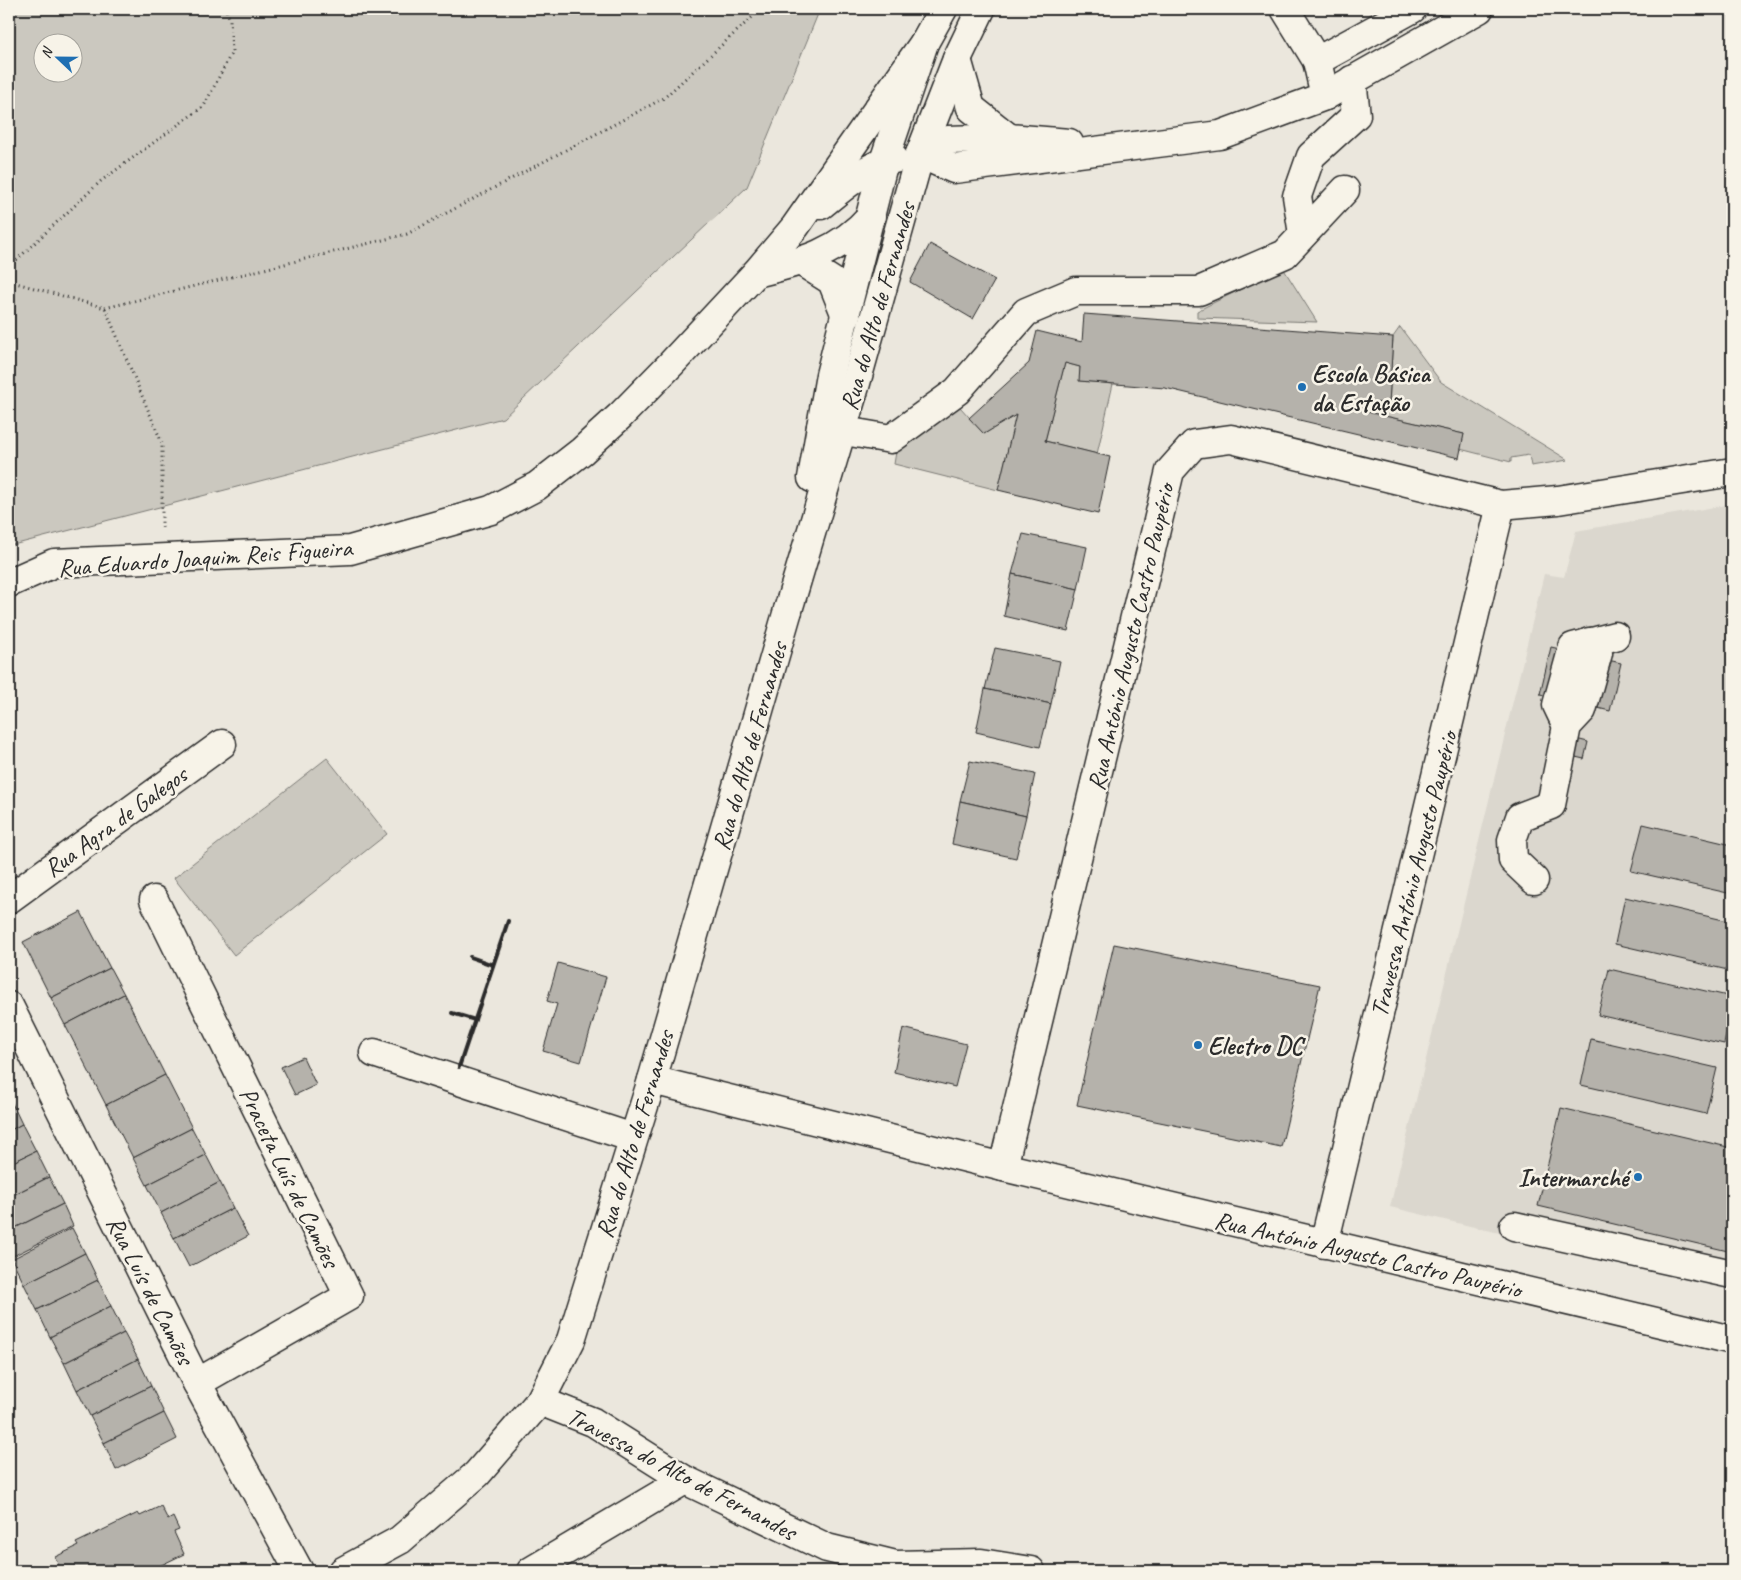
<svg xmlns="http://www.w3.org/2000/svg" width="1741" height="1580" font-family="Caveat,sans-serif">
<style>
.built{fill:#dbd7ce}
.green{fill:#cbc8bf;stroke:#7b7a75;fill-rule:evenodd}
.building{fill:#b5b2ab;stroke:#2b2b2b}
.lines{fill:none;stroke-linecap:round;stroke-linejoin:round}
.minor-casing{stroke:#2b2b2b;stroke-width:31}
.major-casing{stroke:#2b2b2b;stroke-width:31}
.path{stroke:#2b2b2b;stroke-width:3;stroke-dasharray:1 4;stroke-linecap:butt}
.minor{stroke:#f7f3e8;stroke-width:28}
.major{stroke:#f7f3e8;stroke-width:28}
.rail{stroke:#2b2b2b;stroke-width:4}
.poi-dot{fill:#1f6fb2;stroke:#f7f3e8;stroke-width:2}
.labels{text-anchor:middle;stroke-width:5;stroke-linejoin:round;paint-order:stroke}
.street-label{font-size:25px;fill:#2b2b2b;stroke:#f7f3e8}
.poi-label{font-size:25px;font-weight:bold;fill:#2b2b2b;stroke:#f7f3e8;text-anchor:start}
</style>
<rect width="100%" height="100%" fill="#ebe7dd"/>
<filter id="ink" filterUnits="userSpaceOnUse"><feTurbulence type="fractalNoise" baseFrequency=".02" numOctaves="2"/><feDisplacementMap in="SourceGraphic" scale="10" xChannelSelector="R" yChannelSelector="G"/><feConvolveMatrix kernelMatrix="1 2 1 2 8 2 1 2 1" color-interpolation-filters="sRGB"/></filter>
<g filter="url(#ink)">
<path class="built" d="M1732,504V1288L1390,1207L1544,574L1564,577L1576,531Z"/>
<g class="green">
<path d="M9,9H820L747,187L503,418L9,546ZM42,42H72V72H42Z"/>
<path d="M1283,268L1317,322L1197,318V311Z"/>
<path d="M1400,327L1441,382L1568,460L1531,466L1529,455L1511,458V462L1460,449L1464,434L1363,411L1365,401L1389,404L1393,337Z"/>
<path d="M1065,363L1080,367V381L1113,384L1097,454L1045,441Z"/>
<path d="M953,399L984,434L1016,415L998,490L894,464L898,440Z"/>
<path d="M327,758L387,834L234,955L174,878Z"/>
</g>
<g class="building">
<path d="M930,244L995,280L973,319L910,282Z"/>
<path d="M1084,314L1393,337L1389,404L1365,401L1363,411L1464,434L1459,458L1165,388L1079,381L1080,367L1065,363L1045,441L1110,457L1098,514L998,490L1016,415L984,434L969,418L1029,363L1037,331L1082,342Z"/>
<path d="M1023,534L1087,547L1078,589L1012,574Z"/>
<path d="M1012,574L1078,589L1068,631L1004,616Z"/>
<path d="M1551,647L1621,663L1610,711L1540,694Z"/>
<path d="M995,648L1060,661L1051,704L985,689Z"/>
<path d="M985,689L1051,704L1040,747L976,732Z"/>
<path d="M1576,739L1588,742L1584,759L1571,756Z"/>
<path d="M970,761L1035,774L1026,816L960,801Z"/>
<path d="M960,801L1026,816L1016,858L952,844Z"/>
<path d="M1643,824L1732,845V894L1631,871Z"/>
<path d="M1625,897L1732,922V971L1615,944Z"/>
<path d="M81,912L110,968L51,998L23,942Z"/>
<path d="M1114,944L1320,985L1281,1147L1077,1105Z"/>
<path d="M558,963L606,977L581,1062L543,1051L557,1004L547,1001Z"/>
<path d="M110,968L124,994L65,1025L51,998Z"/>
<path d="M1609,969L1732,997V1007L1724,1044L1598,1015Z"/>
<path d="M124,994L165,1075L106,1105L65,1025Z"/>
<path d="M903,1028L966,1044L955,1087L894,1072Z"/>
<path d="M1591,1039L1717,1068L1706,1114L1581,1085Z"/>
<path d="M303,1057L316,1085L295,1095L281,1067Z"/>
<path d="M165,1075L192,1128L133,1158L106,1105Z"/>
<path d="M9,1097L22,1124L9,1131Z"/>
<path d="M1561,1108L1732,1148V1252L1538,1206Z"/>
<path d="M22,1124L36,1151L9,1164V1131Z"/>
<path d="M192,1128L206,1155L147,1185L133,1158Z"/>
<path d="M36,1151L49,1177L9,1197V1164Z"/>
<path d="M206,1155L220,1182L161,1213L147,1185Z"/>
<path d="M49,1177L63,1204L9,1231V1197Z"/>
<path d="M220,1182L233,1208L174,1238L161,1213Z"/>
<path d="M63,1204L73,1226L13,1256L9,1248V1231Z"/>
<path d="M233,1208L248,1236L189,1267L174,1238Z"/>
<path d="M72,1228L85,1253L24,1284L12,1259Z"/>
<path d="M85,1253L98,1280L37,1310L24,1284Z"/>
<path d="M98,1280L111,1306L50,1337L37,1310Z"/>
<path d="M111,1306L124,1333L64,1363L50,1337Z"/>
<path d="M124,1333L138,1359L77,1390L64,1363Z"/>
<path d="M138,1359L151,1386L90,1416L77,1390Z"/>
<path d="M151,1386L164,1413L104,1443L90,1416Z"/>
<path d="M164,1413L177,1439L116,1470L104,1443Z"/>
<path d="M161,1506L168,1520L173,1517L179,1530L174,1532L184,1554L149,1571H61L55,1557L78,1546L76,1543L138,1513L140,1516Z"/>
</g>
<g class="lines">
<g class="minor-casing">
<g id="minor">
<path d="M1285,9L1317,61"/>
<path d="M957,59L971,108L1009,138"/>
<path d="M1325,96L1317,61L1412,9"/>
<path d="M920,154L954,169L1220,135L1325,96L1479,9"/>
<path d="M920,154L948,140L1009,138L1069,143"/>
<path d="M1303,234L1297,196L1311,156L1356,115L1352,80"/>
<path d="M821,427L891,439L957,391L1026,312L1076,291H1199L1285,254L1345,190"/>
<path d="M1567,726L1557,705L1573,647L1615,636"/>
<path d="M1534,880L1513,860L1512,840L1520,817L1551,805L1567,726L1582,710L1598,653L1589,642"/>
<path d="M9,899L222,744"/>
<path d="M154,900L349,1296L197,1383"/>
<path d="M9,1006L197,1383L299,1571"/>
<path d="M374,1053L633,1138"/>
<path d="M652,1080L1003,1167L1732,1340"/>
<path d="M1003,1167L1170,471L1194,444L1231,439L1501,505L1558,500L1732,472"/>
<path d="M1514,1226L1732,1274"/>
<path d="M1324,1244L1501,505"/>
<path d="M540,1401L593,1422L685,1480L827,1548L896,1565L981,1563L1031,1571"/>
<path d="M343,1571L400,1540L477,1474L540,1401L571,1340L652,1080L788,610"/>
<path d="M531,1571L685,1480"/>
</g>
</g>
<g class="major-casing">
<g id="major">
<path d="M821,205C841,189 869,164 894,159"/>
<path d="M802,262L832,281L846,316"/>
<path d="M756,273C801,262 839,253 871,216"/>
<path d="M812,478L830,375L884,161L924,43L943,9"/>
<path d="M9,583L54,563L350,550L491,510L537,486L582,451L620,416L671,364L756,273L795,227L924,43"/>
<path d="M788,610L856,383L920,154L957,59L981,9"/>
</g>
</g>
<g class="path">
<path d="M9,267L101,181L204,106L232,52L230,20L226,9"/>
<path d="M9,281L105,308L162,443V529"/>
<path d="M105,308L407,234L664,98L761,9"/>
</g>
<use href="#minor" class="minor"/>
<use href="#major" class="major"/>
<g class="rail">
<path d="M470,957L493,965"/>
<path d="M452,1013L475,1020"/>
<path d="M459,1067L508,921"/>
</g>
</g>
</g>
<g class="poi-dot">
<circle cx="1302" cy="387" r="5"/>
<circle cx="1198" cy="1045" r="5"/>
<circle cx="1638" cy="1177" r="5"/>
</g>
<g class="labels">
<g class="street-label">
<text transform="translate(877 306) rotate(-74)" y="9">Rua do Alto de Fernandes</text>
<text transform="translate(205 557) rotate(-4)" y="9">Rua Eduardo Joaquim Reis Figueira</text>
<text transform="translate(1130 637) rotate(-77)" y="9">Rua António Augusto Castro Paupério</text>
<text transform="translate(749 746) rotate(-74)" y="9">Rua do Alto de Fernandes</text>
<text transform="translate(115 821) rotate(-36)" y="9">Rua Agra de Galegos</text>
<text transform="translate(1413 874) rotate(-76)" y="9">Travessa António Augusto Paupério</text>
<text transform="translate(634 1134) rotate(-73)" y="9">Rua do Alto de Fernandes</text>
<text transform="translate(290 1177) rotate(64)" y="9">Praceta Luís de Camões</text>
<text transform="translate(1368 1254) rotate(13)" y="9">Rua António Augusto Castro Paupério</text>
<text transform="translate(151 1290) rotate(63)" y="9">Rua Luís de Camões</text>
<text transform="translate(682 1473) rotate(28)" y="9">Travessa do Alto de Fernandes</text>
</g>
<g class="poi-label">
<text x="1312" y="382">Escola Básica<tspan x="1312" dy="29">da Estação</tspan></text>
<text x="1208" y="1054">Electro DC</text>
<text x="1628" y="1186" text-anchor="end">Intermarché</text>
</g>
</g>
<rect width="1741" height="1580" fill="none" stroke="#f7f3e8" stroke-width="30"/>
<rect x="15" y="15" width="1711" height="1550" fill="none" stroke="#2b2b2b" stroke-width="2" filter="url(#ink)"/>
<g transform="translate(58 58) rotate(292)"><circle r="24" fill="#f7f3e8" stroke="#a5a39c"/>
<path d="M0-4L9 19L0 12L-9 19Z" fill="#1f6fb2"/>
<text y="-8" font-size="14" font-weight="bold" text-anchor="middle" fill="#2b2b2b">N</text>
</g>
</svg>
